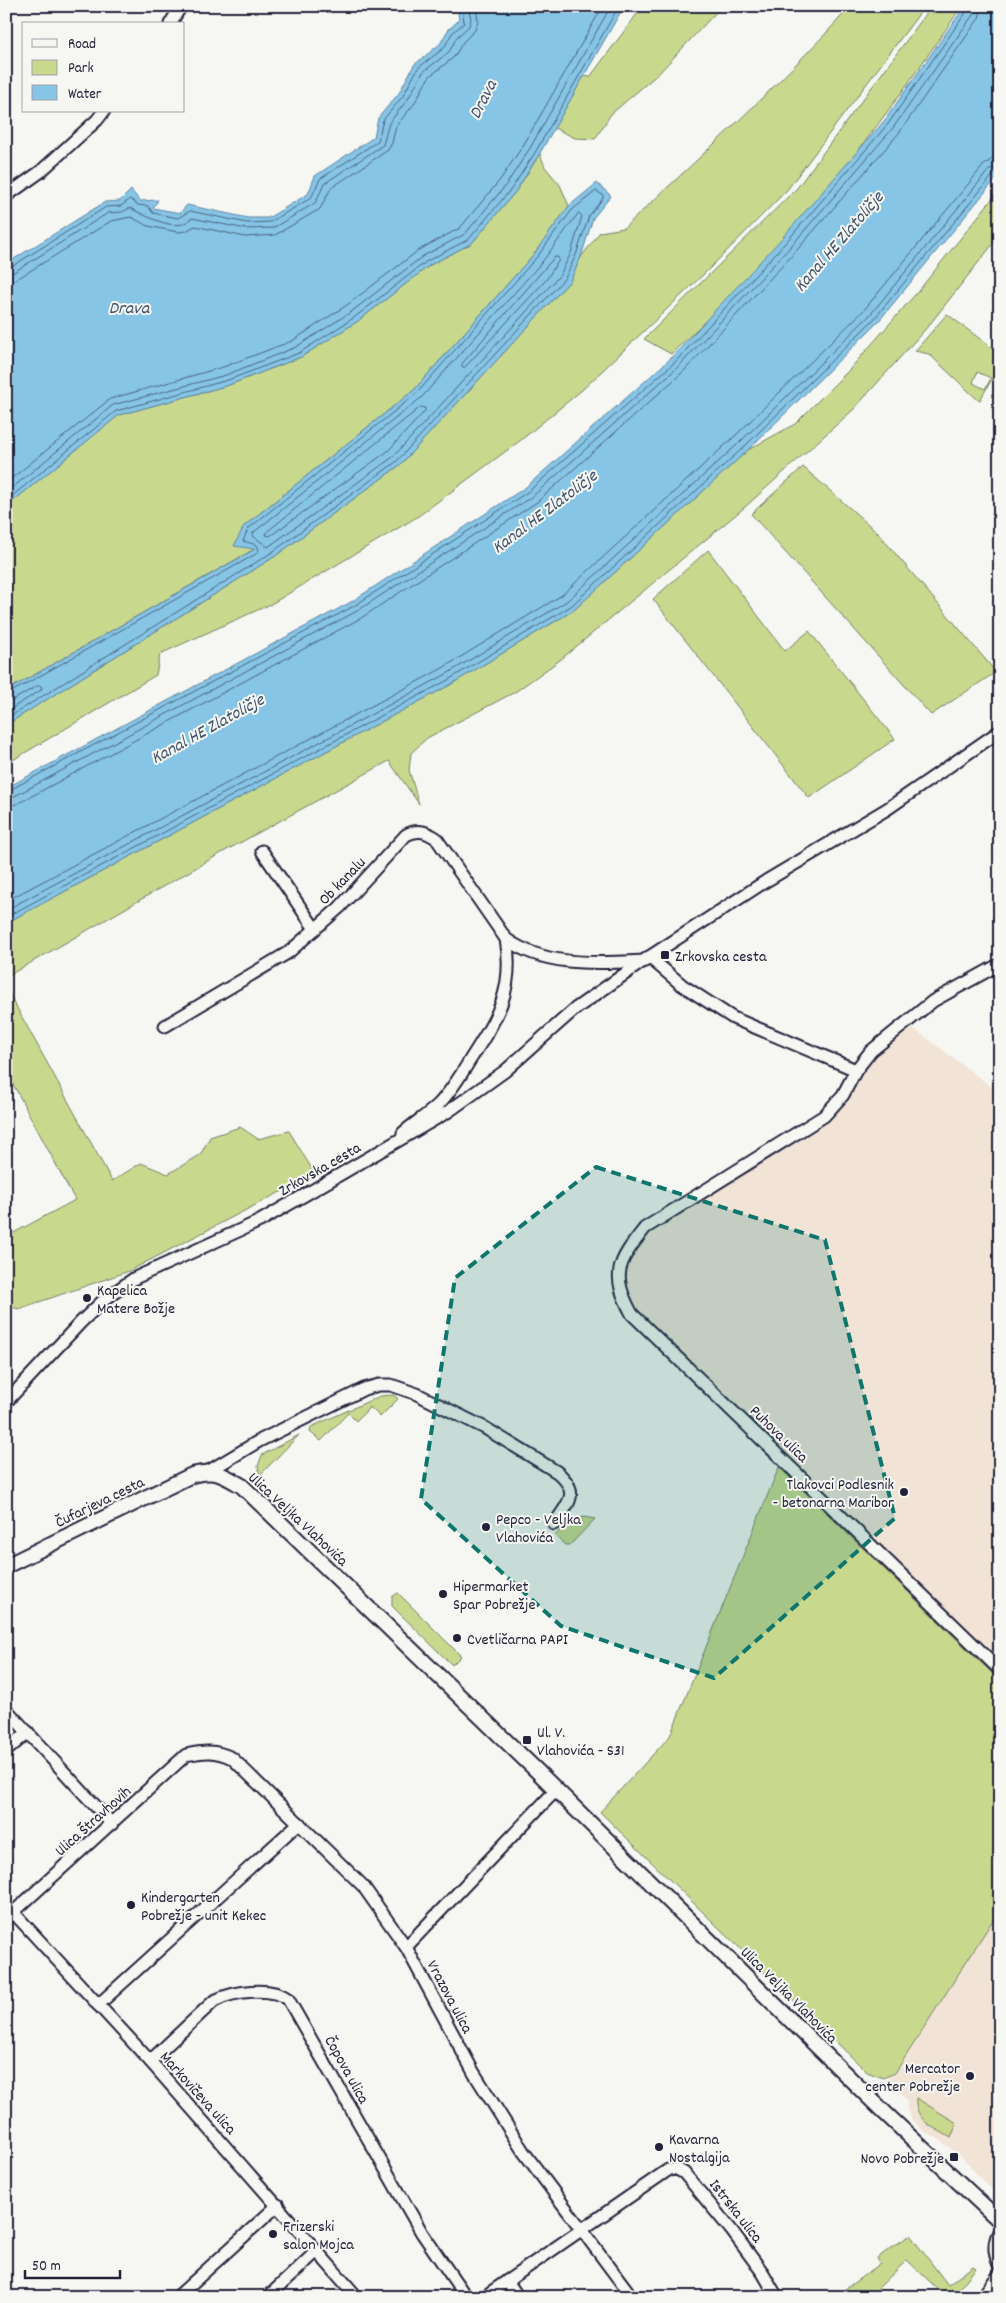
<svg xmlns="http://www.w3.org/2000/svg" width="1006" height="2303" font-family="Dekko,sans-serif">
<style>
.built{fill:#f1e3d6}
.green{fill:#c8d98e;stroke:#757e64;fill-rule:evenodd}
.water{fill:#86c5e6;stroke:#5e84a2}
.lines{fill:none;stroke-linecap:round;stroke-linejoin:round}
.shore{stroke:#4a637f;stroke-width:1}
.minor-casing{stroke:#22223b;stroke-width:15}
.tertiary-casing{stroke:#22223b;stroke-width:18}
.minor{stroke:#f6f6f2;stroke-width:11}
.tertiary{stroke:#f6f6f2;stroke-width:14}
.marked{fill:#0f766e;fill-opacity:0.2;stroke:#0f766e;stroke-width:4;stroke-dasharray:10 6;stroke-linejoin:round}
.poi-dot{fill:#22223b;stroke:#f6f6f2;stroke-width:2}
.labels{text-anchor:middle;stroke-width:4;stroke-linejoin:round;paint-order:stroke}
.street-label{font-size:16px;fill:#22223b;stroke:#f6f6f2}
.poi-label{font-size:16px;fill:#22223b;stroke:#f6f6f2;text-anchor:start}
.water-label{font-size:18px;font-style:italic;fill:#40536e;stroke:#f6f6f2}
</style>
<rect width="100%" height="100%" fill="#f6f6f2"/>
<filter id="ink" filterUnits="userSpaceOnUse"><feTurbulence type="fractalNoise" baseFrequency=".02" numOctaves="2"/><feDisplacementMap in="SourceGraphic" scale="10" xChannelSelector="R" yChannelSelector="G"/><feConvolveMatrix kernelMatrix="1 2 1 2 8 2 1 2 1" color-interpolation-filters="sRGB"/></filter>
<g filter="url(#ink)">
<g class="built">
<path d="M910,1026L1000,1093V1664L637,1310L627,1293L624,1275L629,1256L648,1233L829,1121L848,1098L861,1072L876,1054Z"/>
<path d="M1000,1909V2197L979,2177L967,2162L939,2139L924,2131L912,2120L907,2110V2101L888,2077L896,2073Z"/>
</g>
<g class="green">
<path d="M643,6H722L659,73L611,114L595,139L575,138L554,128L584,76L590,77Z"/>
<path d="M851,6H925L787,190L708,270L582,390L521,440L417,517L271,604L160,654L156,675L6,764V725L274,557L400,465L570,281L581,257L600,232L624,228C701,156 780,85 851,6Z"/>
<path d="M932,6H962C899,98 832,191 755,272C728,300 699,327 671,354L644,339L797,188Z"/>
<path d="M540,154L545,167L560,185L569,206L534,254L414,390L244,526L256,548L6,691V507L119,415L229,385L301,357L358,321L430,265L472,243L516,191Z"/>
<path d="M1000,189V235L930,324L854,409L745,507L560,660L515,692L427,738L411,753L409,770L419,804L389,761L225,851L6,977V923L450,685L574,610L748,450L795,424L850,369L920,289Z"/>
<path d="M947,314L1000,354V365L980,400H978L929,354L915,351ZM977,372L991,378L985,389L973,383Z"/>
<path d="M803,467L877,532L996,672L931,715L751,514Z"/>
<path d="M708,550L785,651L809,631L895,739L809,798L653,599Z"/>
<path d="M6,988L112,1181L141,1163L168,1174L200,1155L210,1137L240,1127L258,1139L289,1131L315,1174L129,1271L19,1309L6,1306V1237L75,1200L6,1071Z"/>
<path d="M394,1395L398,1399L380,1417L370,1407L356,1421L348,1413L321,1441L310,1432L311,1427L380,1396Z"/>
<path d="M299,1435L260,1475L258,1466L262,1455Z"/>
<path d="M779,1467L1000,1681V1909L895,2073L883,2078L867,2072L600,1812L670,1736Z"/>
<path d="M584,1517L595,1519L570,1545H565L555,1536L567,1523Z"/>
<path d="M398,1593L461,1656L452,1665L392,1606V1597Z"/>
<path d="M916,2098L957,2123L951,2138C935,2128 914,2121 916,2098Z"/>
<path d="M910,2235L948,2285L973,2266L976,2268L952,2297H942L944,2295L907,2260L869,2297H834L880,2264L877,2258Z"/>
</g>
<g class="water">
<path d="M457,6H624L540,153L516,191L472,243L430,265L358,321L301,357L229,385L119,415L6,507V264L105,202L120,201L131,190L140,201L158,200L153,208L180,213L187,205L248,218H268L308,194L315,176L374,137L378,118L399,93L414,65L440,44L448,30L459,20Z"/>
<path d="M965,6H1000V174L878,322L748,450L574,610L450,685L6,923V788L351,602L526,487L671,358L783,237L884,121Z"/>
<path d="M597,183L611,196L593,218L581,257L570,281L400,465L274,557L6,725V691L255,549L234,546L244,526L414,390L534,254L569,206Z"/>
</g>
<g class="lines">
<g class="shore">
<path d="M579,213L582,216L571,253L560,275L393,457L268,547L253,536V533L422,397L542,262Z"/>
<path d="M555,257H558L559,260L546,280L465,367H462V364Z"/>
<path d="M6,268L11,267L106,207L121,206L130,199L138,205L148,206L153,213L178,218L190,211L247,223L270,222L311,198L320,179L378,141L383,120L403,96L418,68L444,48L452,33L464,23L462,6"/>
<path d="M6,274L14,272L108,213L122,212L130,208C142,214 167,228 182,224C186,223 189,220 192,218L246,229L273,228L315,203L325,183L383,145L389,123L408,99L423,72L449,52L457,37L469,26L471,19L468,6"/>
<path d="M6,282L17,279L111,221L131,217L148,226L178,232L186,231L195,226L245,237L275,235L320,209L331,188L388,150L392,143L396,126L414,104L429,77L454,57L463,42L475,30L478,21L476,6"/>
<path d="M421,407L425,408V411L388,451L270,536L266,535L267,532Z"/>
<path d="M6,483L110,399L223,367L292,341L347,305L419,250L460,228L500,180L524,144L603,6"/>
<path d="M6,493L113,405L226,375L296,347L351,312L423,256L465,234L506,185L530,148L611,6"/>
<path d="M6,501L116,411L228,380L299,353L355,317L427,261L469,239L512,188L536,151L619,6"/>
<path d="M6,695L256,554L259,550L257,545L243,541L248,529L417,393L537,257L572,210L596,191L603,195V198L589,216L576,255L565,278L396,462L271,553L6,719"/>
<path d="M6,701L13,700L39,685L42,687L41,690L6,712"/>
<path d="M6,792L354,606L529,491L675,362L787,241L888,124L967,11L968,6"/>
<path d="M6,799L13,797L357,611L533,496L679,366L792,245L893,128L973,15L975,6"/>
<path d="M6,806L17,804L361,618L537,502L684,371L797,250L899,133L979,18L982,6"/>
<path d="M6,901L441,669L562,595L735,436L864,310L984,165L992,159L1000,158"/>
<path d="M6,910L445,675L567,601L740,442L870,315L989,170L1000,166"/>
<path d="M6,917L448,680L571,606L745,446L874,319L994,174L1000,172"/>
</g>
<g class="minor-casing">
<g id="minor">
<path d="M170,24L181,6"/>
<path d="M6,196L40,172L97,120L104,111"/>
<path d="M262,851L315,929"/>
<path d="M649,957L682,985L733,1018L856,1070"/>
<path d="M1000,964L933,1001L871,1051L856,1070L843,1095L824,1116L645,1228C618,1262 610,1274 632,1314L1000,1670"/>
<path d="M165,1026L289,952L340,907L406,835C417,829 425,831 436,838L506,939C546,968 599,963 645,961"/>
<path d="M403,1133C414,1123 428,1115 439,1104C451,1091 461,1075 470,1060C497,1018 515,990 506,939"/>
<path d="M6,1402L81,1322L105,1299L135,1278L260,1221L449,1111L505,1071L575,1009L649,957L766,881L887,809L1000,731"/>
<path d="M209,1471L259,1441L364,1389L379,1385H391L417,1394L485,1428L557,1472C581,1492 569,1503 554,1524"/>
<path d="M6,1709L112,1824"/>
<path d="M6,1751L28,1732"/>
<path d="M13,1912L150,2061L357,2297"/>
<path d="M6,1919L186,1755C204,1751 215,1750 232,1758L363,1886L406,1947L474,2073L523,2151L632,2297"/>
<path d="M406,1947L556,1790"/>
<path d="M98,2005L299,1823"/>
<path d="M150,2061L214,2001C233,1991 271,1986 288,1999L422,2233L466,2297"/>
<path d="M507,2281L518,2297"/>
<path d="M177,2297L278,2205"/>
<path d="M268,2297L317,2251"/>
<path d="M484,2297L668,2170L677,2169L684,2173L732,2231L763,2273L777,2297"/>
</g>
</g>
<g class="tertiary-casing">
<g id="tertiary">
<path d="M6,1566L192,1475C215,1469 222,1474 242,1486L536,1770L885,2113L1000,2221"/>
<path d="M1000,2233C995,2243 995,2252 1000,2263"/>
<path d="M984,2297L1000,2276"/>
</g>
</g>
<use href="#minor" class="minor"/>
<use href="#tertiary" class="tertiary"/>
</g>
</g>
<path class="marked" d="M596,1167L825,1240L895,1518L714,1678L561,1626L421,1499L455,1278Z"/>
<g class="poi-dot">
<rect x="660" y="950" width="10" height="10" rx="2.5"/>
<circle cx="87" cy="1298" r="5"/>
<circle cx="904" cy="1492" r="5"/>
<circle cx="486" cy="1527" r="5"/>
<circle cx="443" cy="1594" r="5"/>
<circle cx="457" cy="1638" r="5"/>
<rect x="522" y="1735" width="10" height="10" rx="2.5"/>
<circle cx="131" cy="1905" r="5"/>
<circle cx="970" cy="2076" r="5"/>
<circle cx="659" cy="2147" r="5"/>
<rect x="949" y="2152" width="10" height="10" rx="2.5"/>
<circle cx="273" cy="2234" r="5"/>
</g>
<g class="labels">
<g class="street-label">
<text transform="translate(341 880) rotate(-46)" y="6">Ob kanalu</text>
<text transform="translate(319 1168) rotate(-30)" y="6">Zrkovska cesta</text>
<text transform="translate(780 1433) rotate(44)" y="6">Puhova ulica</text>
<text transform="translate(99 1501) rotate(-26)" y="6">Čufarjeva cesta</text>
<text transform="translate(299 1518) rotate(43)" y="6">Ulica Veljka Vlahovića</text>
<text transform="translate(92 1820) rotate(-42)" y="6">Ulica Štravhovih</text>
<text transform="translate(790 1994) rotate(45)" y="6">Ulica Veljka Vlahovića</text>
<text transform="translate(451 1996) rotate(62)" y="6">Vrazova ulica</text>
<text transform="translate(348 2069) rotate(61)" y="6">Čopova ulica</text>
<text transform="translate(199 2092) rotate(48)" y="6">Markovičeva ulica</text>
<text transform="translate(737 2210) rotate(52)" y="6">Istrska ulica</text>
</g>
<g class="poi-label">
<text x="675" y="961">Zrkovska cesta</text>
<text x="97" y="1295">Kapelica<tspan x="97" dy="18">Matere Božje</tspan></text>
<text x="894" y="1489" text-anchor="end">Tlakovci Podlesnik<tspan x="894" dy="18">- betonarna Maribor</tspan></text>
<text x="496" y="1524">Pepco - Veljka<tspan x="496" dy="18">Vlahovića</tspan></text>
<text x="453" y="1591">Hipermarket<tspan x="453" dy="18">Spar Pobrežje</tspan></text>
<text x="467" y="1644">Cvetličarna PAPI</text>
<text x="537" y="1737">Ul. V.<tspan x="537" dy="18">Vlahovića - S31</tspan></text>
<text x="141" y="1902">Kindergarten<tspan x="141" dy="18">Pobrežje - unit Kekec</tspan></text>
<text x="960" y="2073" text-anchor="end">Mercator<tspan x="960" dy="18">center Pobrežje</tspan></text>
<text x="669" y="2144">Kavarna<tspan x="669" dy="18">Nostalgija</tspan></text>
<text x="944" y="2163" text-anchor="end">Novo Pobrežje</text>
<text x="283" y="2231">Frizerski<tspan x="283" dy="18">salon Mojca</tspan></text>
</g>
<g class="water-label">
<text transform="translate(482 99) rotate(-63)" y="6">Drava</text>
<text transform="translate(838 241) rotate(-49)" y="6">Kanal HE Zlatoličje</text>
<text x="129" y="313">Drava</text>
<text transform="translate(544 511) rotate(-37)" y="6">Kanal HE Zlatoličje</text>
<text transform="translate(207 728) rotate(-29)" y="6">Kanal HE Zlatoličje</text>
</g>
</g>
<rect width="1006" height="2303" fill="none" stroke="#f6f6f2" stroke-width="25"/>
<rect x="12" y="12" width="981" height="2278" fill="none" stroke="#22223b" stroke-width="2" filter="url(#ink)"/>
<rect x="22" y="22" width="162" height="90" fill="#f6f6f2" stroke="#a1a1a9"/>
<rect x="32" y="39" width="25" height="8" fill="#f6f6f2" stroke="#a1a1a9"/>
<text x="68" y="48" font-size="15" fill="#22223b">Road</text>
<rect x="32" y="60" width="25" height="15" fill="#c8d98e" stroke="#a1a1a9"/>
<text x="68" y="72" font-size="15" fill="#22223b">Park</text>
<rect x="32" y="85" width="25" height="15" fill="#86c5e6" stroke="#a1a1a9"/>
<text x="68" y="98" font-size="15" fill="#22223b">Water</text>
<path d="M25 2270v8h95v-8" fill="none" stroke="#22223b" stroke-width="2.5"/>
<text x="32" y="2270" font-size="15" fill="#22223b" stroke="#f6f6f2" stroke-width="4" paint-order="stroke">50 m</text>
</svg>
